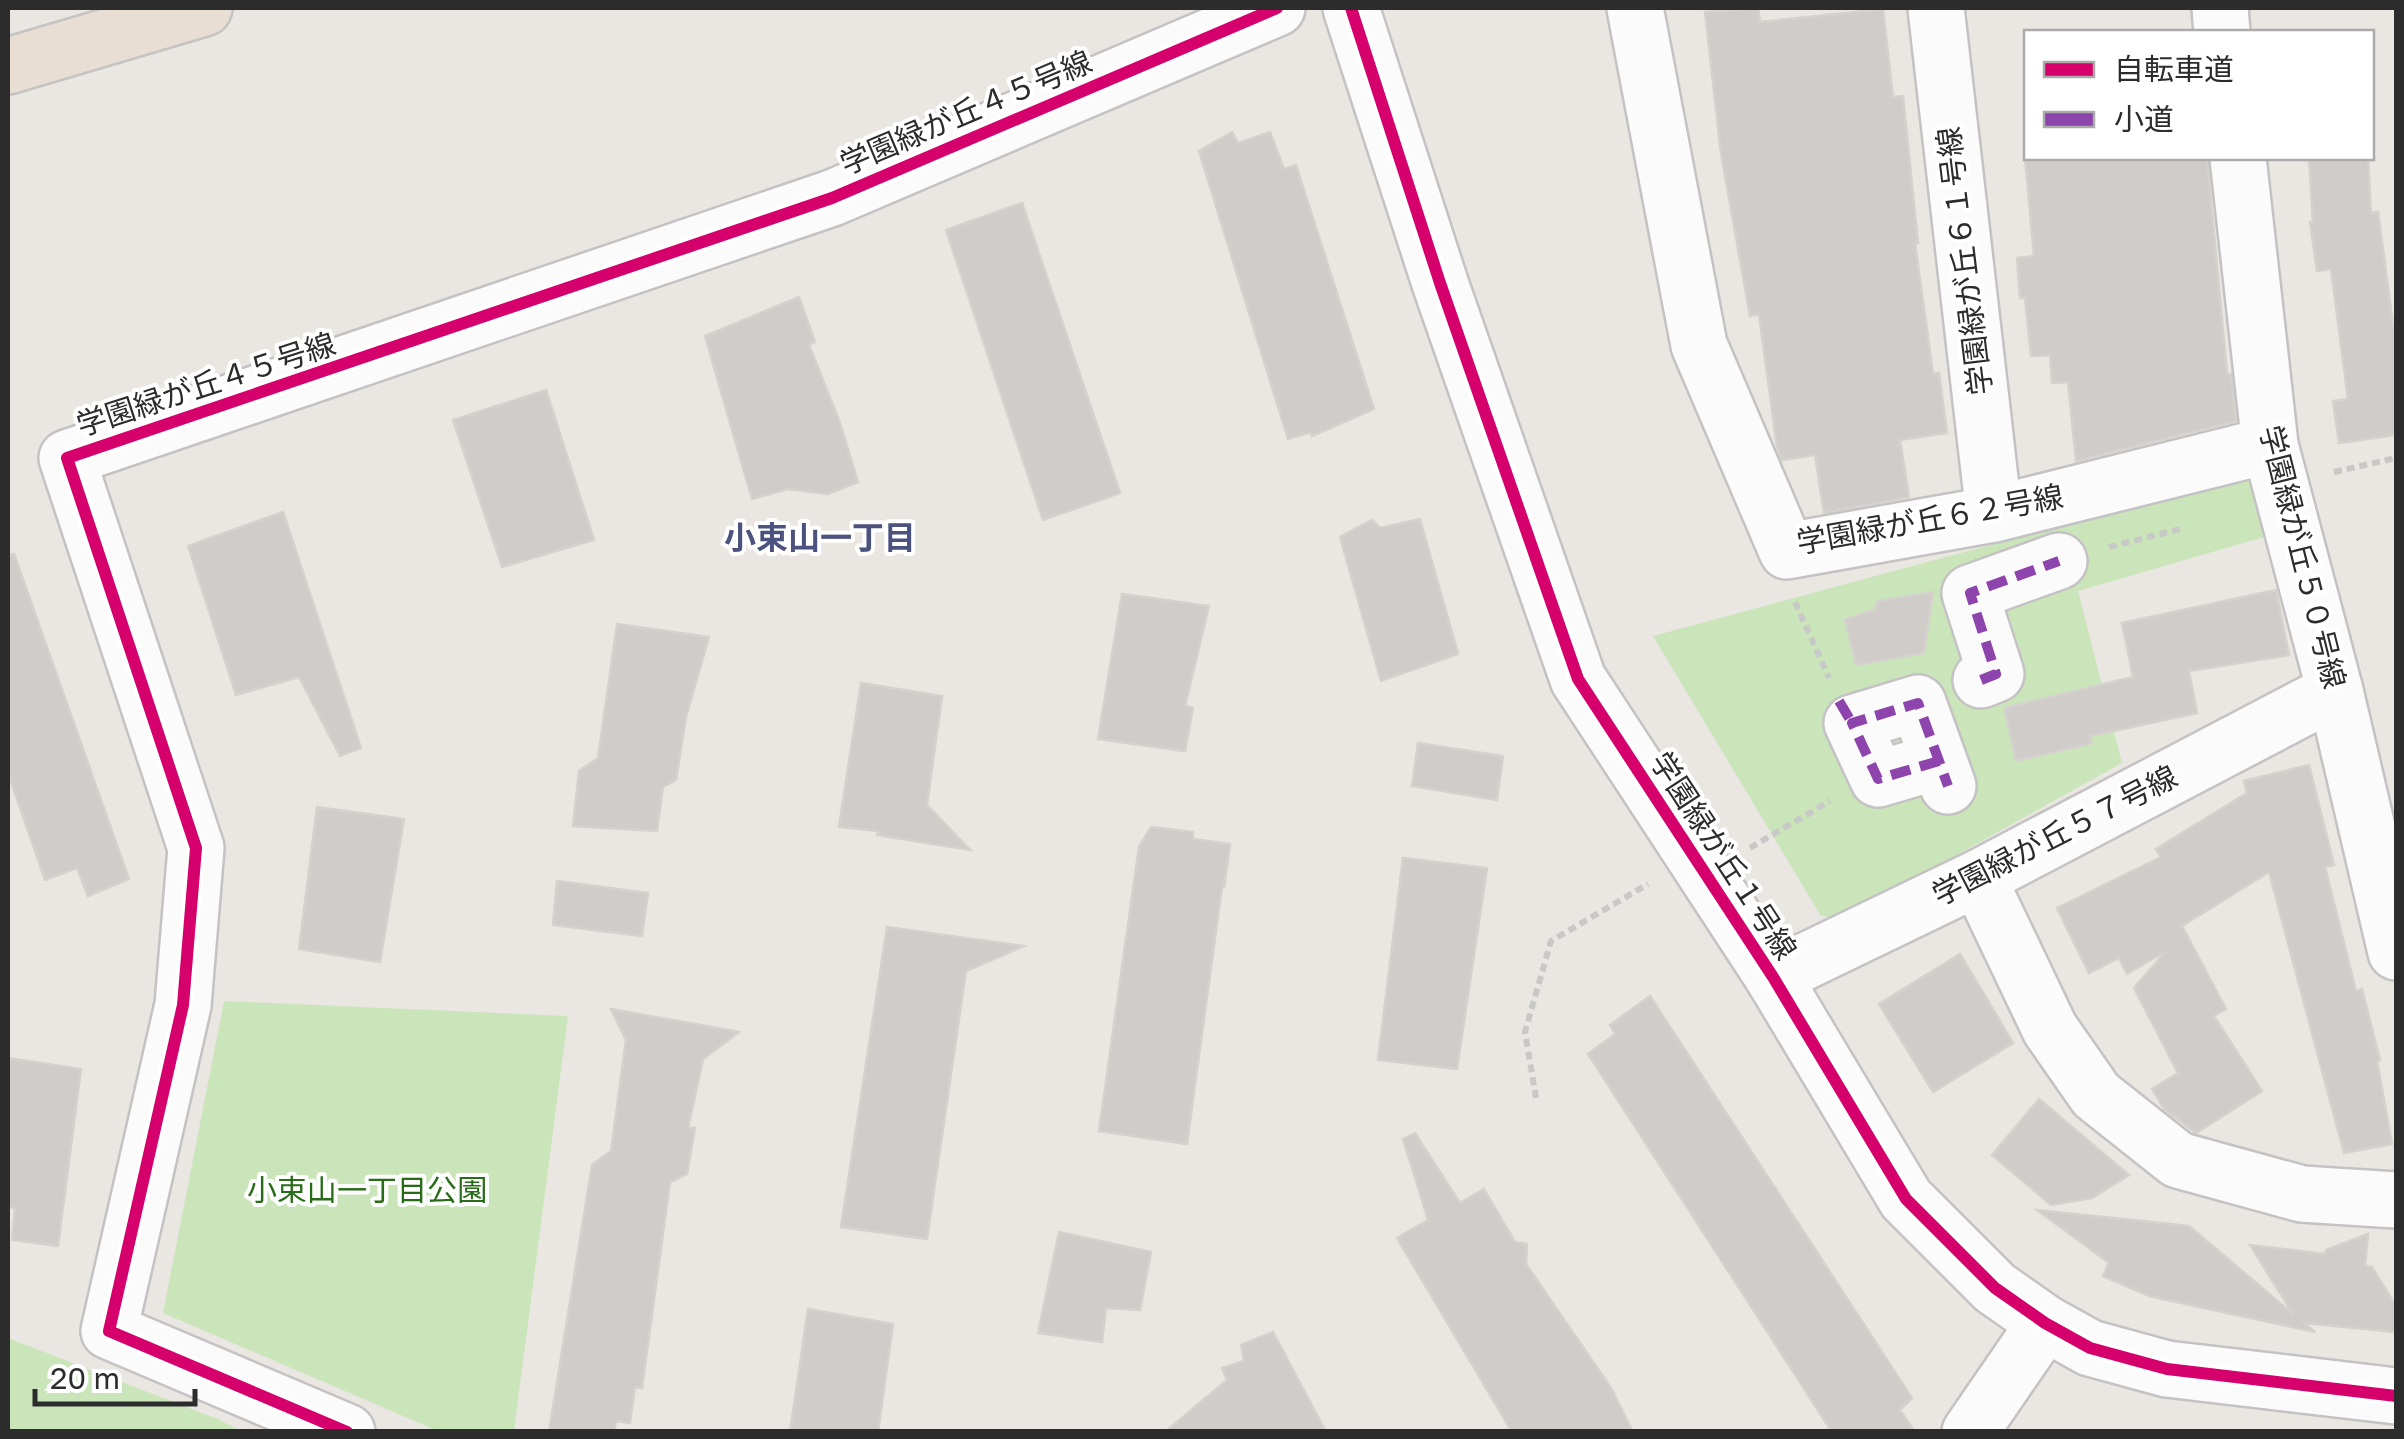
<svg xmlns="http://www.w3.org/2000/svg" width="2404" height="1439" font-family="'Golos Text','Noto Sans JP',sans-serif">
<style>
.green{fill:#cbe5ba}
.building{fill:#cfccc9;stroke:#d5d2ce;stroke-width:2.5}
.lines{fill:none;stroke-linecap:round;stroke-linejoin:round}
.street-casing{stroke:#c4c2c3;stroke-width:60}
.secondary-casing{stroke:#c4c2c3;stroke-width:60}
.highway-casing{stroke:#c6c4c2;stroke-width:60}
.path{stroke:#c8c8c7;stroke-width:6;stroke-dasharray:8 5;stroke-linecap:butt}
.street{stroke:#fcfbfb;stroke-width:55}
.secondary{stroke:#fcfbfb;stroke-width:55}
.highway{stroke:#e9ded4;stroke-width:55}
.quiet{stroke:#8e44ad;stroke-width:10;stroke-dasharray:20 10;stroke-linecap:butt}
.cycleway-casing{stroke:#fff;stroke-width:19}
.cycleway{stroke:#d6006c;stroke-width:12}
.labels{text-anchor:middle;stroke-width:8;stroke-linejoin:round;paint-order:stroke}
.street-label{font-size:30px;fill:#2c2c2c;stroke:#fff}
.park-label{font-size:30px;fill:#286b19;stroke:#fff}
.neighbourhood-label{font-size:32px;font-weight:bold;fill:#4b527e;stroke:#fff}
</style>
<rect width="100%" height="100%" fill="#eae6e2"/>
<g class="green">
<path d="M2253,474L2271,535L2078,591L2122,763L1843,918L1821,916L1653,636Z"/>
<path d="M224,1001L568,1016L514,1431H438L163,1313Z"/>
<path d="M8,1338L220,1420L240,1431H8Z"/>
</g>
<g class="building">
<path d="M1758,8L1760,22L1883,9L1893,97L1903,96L1918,243H1915L1933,374L1939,373L1947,433L1900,440L1909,497L1824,513L1815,455L1782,460L1777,447L1759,314L1750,316L1721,153L1705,12Z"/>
<path d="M1232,132L1238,143L1270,132L1284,169L1296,165L1374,409L1312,436L1311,432L1288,439L1199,151Z"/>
<path d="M2025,158H2207L2227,374H2231L2236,421L2076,461L2068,382L2052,383L2050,355L2031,356L2025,298H2020L2017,258L2034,256Z"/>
<path d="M2309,158H2368L2371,213L2378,212L2393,325H2396V435L2339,443L2333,401L2348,399L2331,269L2317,271L2310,222H2313Z"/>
<path d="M1022,203L1120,493L1043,520L946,230Z"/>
<path d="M799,297L815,342L809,345L840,423L858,482L828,494L788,489L752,499L705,336Z"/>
<path d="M546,390L594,540L502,567L453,420Z"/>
<path d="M283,512L361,748L340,756L299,677L236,695L188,546Z"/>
<path d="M1420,519L1458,654L1381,681L1340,537L1372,520L1380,528Z"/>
<path d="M14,554L129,879L88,896L77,868L45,880L8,773V555Z"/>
<path d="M2276,590L2289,655L2189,671L2197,713L2090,736L2092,743L2016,761L2004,708L2133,677L2122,623Z"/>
<path d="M1933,592L1924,653L1856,665L1845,619L1875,610L1877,601Z"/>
<path d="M1122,594L1209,606L1185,706L1193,708L1185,751L1098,739Z"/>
<path d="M617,624L709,637L686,717L676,780L663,787L657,831L573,826L579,771L598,758Z"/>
<path d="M861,683L942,696L927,805L970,850L877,835L878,831L839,827Z"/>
<path d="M1418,743L1503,756L1497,800L1412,786Z"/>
<path d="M2309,765L2334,865L2325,867L2356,991L2362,989L2380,1060L2377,1061L2392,1144L2344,1153L2269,872L2182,926L2226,1009L2214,1016L2262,1091L2196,1133L2164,1109L2152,1089L2178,1073L2134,988L2166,951L2127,974L2119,958L2089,973L2057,908L2161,857L2156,849L2247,793L2244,781Z"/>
<path d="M317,807L404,819L380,962L299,949Z"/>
<path d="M1151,827L1193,832V839L1230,844L1224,887H1222L1187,1144L1099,1131L1139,847Z"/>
<path d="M1403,858L1487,868L1457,1069L1378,1060Z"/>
<path d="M557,881L648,893L642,936L553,925Z"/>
<path d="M887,927L1024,946L966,971L927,1239L841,1227Z"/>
<path d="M1960,954L2013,1043L1933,1092L1879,1004Z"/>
<path d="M1650,996L1912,1398L1900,1410L1915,1432H1832L1588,1054L1615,1034L1610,1025Z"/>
<path d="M611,1009L739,1032L703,1059L688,1128H695L687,1174L670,1182L642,1388L635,1387L630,1423L616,1421L614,1432H549L592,1165L611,1151L626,1040Z"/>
<path d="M8,1058L81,1069L58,1246L12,1240L15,1208L8,1207Z"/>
<path d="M2039,1099L2129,1175L2092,1198L2051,1205L1992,1155Z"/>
<path d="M1415,1133L1460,1203L1484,1189L1515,1242L1527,1244L1526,1264L1611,1388L1633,1432H1512L1397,1238L1428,1220L1403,1139Z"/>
<path d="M2037,1210L2189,1226L2293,1314L2250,1245L2325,1254L2326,1250L2368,1234L2365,1266L2372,1267L2396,1306V1332L2304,1323L2315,1332L2149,1296L2103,1276L2109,1263Z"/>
<path d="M1059,1232L1151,1252L1140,1310L1106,1308L1102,1342L1038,1333Z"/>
<path d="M808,1309L893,1324L878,1432H790Z"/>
<path d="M1273,1332L1326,1432H1165L1227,1380L1222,1368L1244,1361L1241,1345Z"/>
</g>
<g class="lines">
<g class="street-casing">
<g id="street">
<path d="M1635,8L1699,345L1787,551L1994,514L2270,445"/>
<path d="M1936,8L1994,514"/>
<path d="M2220,8L2222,32"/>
<path d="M2238,158L2270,445L2335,691L2396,952"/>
<path d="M1981,680L1996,674L1970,593L2059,561"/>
<path d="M1939,761L1878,779L1852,723L1918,703L1948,786"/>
<path d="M1978,878L2050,1029L2096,1095L2178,1160L2302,1194L2396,1200"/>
<path d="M1773,977L1978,878L2335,691"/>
<path d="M347,1432L109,1331L183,1005L196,848L67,458L832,198L1277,8"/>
<path d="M1970,1432L2045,1323"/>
</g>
</g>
<g class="secondary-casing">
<path id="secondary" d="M1351,8L1440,283L1578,679L1773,977L1906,1199L1995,1288L2045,1323L2090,1348L2167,1369L2396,1396"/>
</g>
<g class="highway-casing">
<path id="highway" d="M8,66L204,8"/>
</g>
<g class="path">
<path d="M2334,472L2396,458"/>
<path d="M2109,547L2184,528"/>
<path d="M1795,602L1829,678"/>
<path d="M1750,848L1830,801"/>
<path d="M1536,1098L1525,1032L1551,941L1648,884"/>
</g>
<use href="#street" class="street"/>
<use href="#secondary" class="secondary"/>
<use href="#highway" class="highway"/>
<g class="quiet">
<path d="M1981,680L1996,674L1970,593L2059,561"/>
<path d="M1839,701L1852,723"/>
<path d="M1939,761L1878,779L1852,723L1918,703L1948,786"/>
</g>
<g class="cycleway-casing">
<g id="cycleway">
<path d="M1351,8L1440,283L1578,679L1773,977L1906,1199L1995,1288L2045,1323L2090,1348L2167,1369L2396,1396"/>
<path d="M347,1432L109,1331L183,1005L196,848L67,458L832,198L1277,8"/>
</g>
</g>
<use href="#cycleway" class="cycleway"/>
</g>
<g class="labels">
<g class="street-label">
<text transform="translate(966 113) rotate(-23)" y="10">学園緑が丘４５号線</text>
<text transform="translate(1965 261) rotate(-97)" y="10">学園緑が丘６１号線</text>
<text transform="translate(206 385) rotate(-18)" y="10">学園緑が丘４５号線</text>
<text transform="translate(1930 520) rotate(-10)" y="10">学園緑が丘６２号線</text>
<text transform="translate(2302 557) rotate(76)" y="10">学園緑が丘５０号線</text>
<text transform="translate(2055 836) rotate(-27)" y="10">学園緑が丘５７号線</text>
<text transform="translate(1723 856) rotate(57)" y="10">学園緑が丘１号線</text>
</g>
<g class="park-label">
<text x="367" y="1201">小束山一丁目公園</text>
</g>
<g class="neighbourhood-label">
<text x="820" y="549">小束山一丁目</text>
</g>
</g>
<rect width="2404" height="1439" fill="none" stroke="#2c2c2c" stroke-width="20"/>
<rect x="2024" y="30" width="350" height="130" fill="#ffffff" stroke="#ababab" stroke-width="2.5"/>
<rect x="2044" y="62" width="50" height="15" fill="#d6006c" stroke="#ababab" stroke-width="2.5"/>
<text x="2114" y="80" font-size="30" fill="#2c2c2c">自転車道</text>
<rect x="2044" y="112" width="50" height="15" fill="#8e44ad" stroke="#ababab" stroke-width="2.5"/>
<text x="2114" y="130" font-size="30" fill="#2c2c2c">小道</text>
<path d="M35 1389v15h160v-15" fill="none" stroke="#2c2c2c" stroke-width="5"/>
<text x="50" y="1389" font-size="30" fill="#2c2c2c" stroke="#ffffff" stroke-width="8" paint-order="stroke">20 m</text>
</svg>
